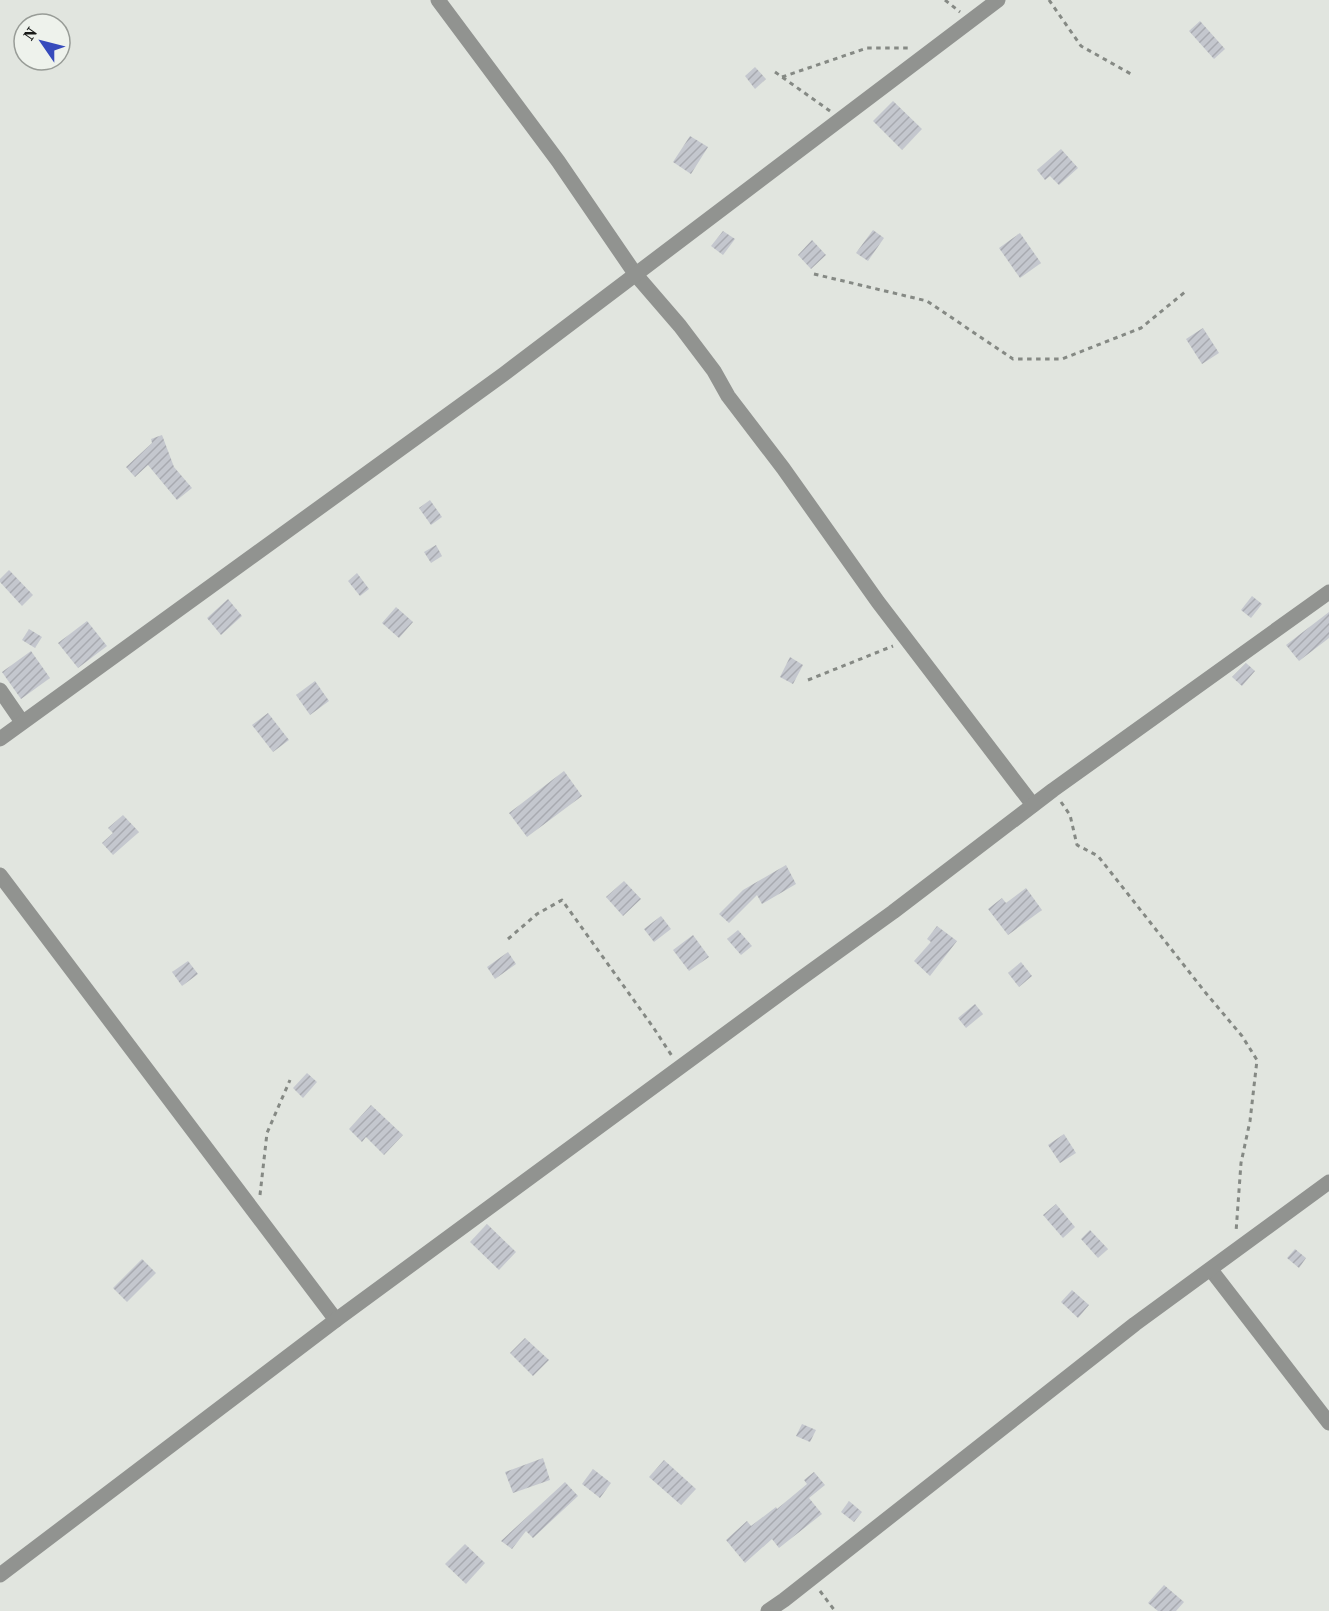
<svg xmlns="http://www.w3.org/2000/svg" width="1329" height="1611" font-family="'Source Serif 4',serif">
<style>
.building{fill:url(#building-hatch)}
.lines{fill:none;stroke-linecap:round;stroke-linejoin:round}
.path{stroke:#858984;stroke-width:3;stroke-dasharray:4.5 4.5;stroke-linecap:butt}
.street{stroke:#919390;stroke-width:15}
</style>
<defs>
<pattern id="building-hatch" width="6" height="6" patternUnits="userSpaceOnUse" patternTransform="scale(1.5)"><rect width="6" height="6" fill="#c4c7ce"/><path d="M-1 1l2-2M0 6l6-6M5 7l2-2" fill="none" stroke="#a8aab0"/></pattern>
</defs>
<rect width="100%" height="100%" fill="#e1e5df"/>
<g class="building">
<path d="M1200,21L1225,49L1214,59L1189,31Z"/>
<path d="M755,67L766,79L755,89L745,76Z"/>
<path d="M893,101L922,129L902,150L873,121Z"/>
<path d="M690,136L708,147L691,174L673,162Z"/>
<path d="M1061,149L1078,168L1059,185L1050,176L1045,180L1037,170Z"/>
<path d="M873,230L884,238L868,261L856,253Z"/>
<path d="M723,231L735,239L723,255L711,246Z"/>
<path d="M1020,233L1041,263L1020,278L999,248Z"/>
<path d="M812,240L826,255L811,269L798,255Z"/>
<path d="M1203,328L1219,353L1202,364L1186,339Z"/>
<path d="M162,435L174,467L192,488L177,500L148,465L135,477L126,467L152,443L151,439Z"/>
<path d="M430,500L442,517L431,525L419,508Z"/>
<path d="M436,545L442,556L431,563L424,552Z"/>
<path d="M9,570L33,595L22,606L0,582V579Z"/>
<path d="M357,573L369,589L360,596L348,581Z"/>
<path d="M1252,596L1262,604L1251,618L1241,610Z"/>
<path d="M228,599L242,616L221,635L207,618Z"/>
<path d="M396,607L413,622L399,638L382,623Z"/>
<path d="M1329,612V638L1299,661L1286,645Z"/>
<path d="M87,621L107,646L78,668L58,643Z"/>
<path d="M29,629L42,637L35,648L22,640Z"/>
<path d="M31,651L50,678L21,699L2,672Z"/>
<path d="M790,657L803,665L793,684L780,677Z"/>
<path d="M1246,663L1255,671L1242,686L1232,677Z"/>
<path d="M315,681L329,701L310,715L296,695Z"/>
<path d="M268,713L289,740L273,752L252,725Z"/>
<path d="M564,771L582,796L527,837L509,813Z"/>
<path d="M123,815L139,832L113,855L102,843L113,833L108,828Z"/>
<path d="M786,865L796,884L762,904L757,895L729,923L719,914L743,890Z"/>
<path d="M624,881L641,899L623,916L606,897Z"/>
<path d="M1026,888L1042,910L1008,935L988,909L1002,898L1006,903Z"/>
<path d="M661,916L671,929L654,942L644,929Z"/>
<path d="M937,926L957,941L930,976L914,961L931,942L927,939Z"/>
<path d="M738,930L752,946L741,955L727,939Z"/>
<path d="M693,935L709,957L689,971L673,950Z"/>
<path d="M508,952L516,964L495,979L487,967Z"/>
<path d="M188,961L198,974L182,986L172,972Z"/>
<path d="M1021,962L1032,976L1019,987L1008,973Z"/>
<path d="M975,1004L983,1014L966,1028L958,1018Z"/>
<path d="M307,1073L317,1082L303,1098L293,1088Z"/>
<path d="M371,1105L403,1135L384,1155L366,1137L362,1142L349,1129Z"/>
<path d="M1064,1134L1076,1153L1060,1163L1048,1145Z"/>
<path d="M1056,1204L1075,1227L1063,1238L1043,1215Z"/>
<path d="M487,1224L516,1252L499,1270L470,1242Z"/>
<path d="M1090,1230L1108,1249L1098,1258L1081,1239Z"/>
<path d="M1295,1249L1306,1258L1299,1268L1287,1258Z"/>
<path d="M142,1259L156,1273L127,1302L113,1288Z"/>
<path d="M1072,1290L1089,1305L1078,1318L1061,1302Z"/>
<path d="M525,1338L549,1360L533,1376L510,1353Z"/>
<path d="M802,1424L816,1430L810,1442L796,1436Z"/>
<path d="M543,1458L550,1480L513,1493L505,1472Z"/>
<path d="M664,1460L696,1489L681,1505L649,1477Z"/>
<path d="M593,1469L611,1483L600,1498L582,1484Z"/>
<path d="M814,1472L825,1485L809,1498L822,1514L779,1548L772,1539L745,1563L726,1540L747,1521L751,1526L776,1507L777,1509L807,1484L804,1480Z"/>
<path d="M565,1482L578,1496L533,1538L526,1531L512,1549L501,1541Z"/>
<path d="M849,1501L862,1512L854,1522L841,1512Z"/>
<path d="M465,1544L485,1563L466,1584L445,1564Z"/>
<path d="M1164,1585L1184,1602L1176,1611H1158L1148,1603Z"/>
</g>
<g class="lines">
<g class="path">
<path d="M945,0L960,12"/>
<path d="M1049,0L1081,46L1131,74"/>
<path d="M775,72L830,111"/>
<path d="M782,77L867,48H911"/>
<path d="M814,274L927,301L1013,359H1062L1141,328L1185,292"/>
<path d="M808,680L893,646"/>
<path d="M1061,802L1070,815L1077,845L1098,856L1205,992L1242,1036L1257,1060L1250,1121L1241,1163L1236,1232"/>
<path d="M508,939L537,914L562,900L653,1027L672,1056"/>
<path d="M260,1195L267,1133L290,1080"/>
<path d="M820,1591L835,1611"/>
</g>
<g class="street">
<path d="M438,0L558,161L636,275L680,326L714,371L728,396L783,468L878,602L1033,805"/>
<path d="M0,690L22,722"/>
<path d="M0,739L504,374L998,0"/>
<path d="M0,875L336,1320"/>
<path d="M1211,1270L1329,1423"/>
<path d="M0,1575L336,1320L796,982L893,912L1053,790L1329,592"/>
<path d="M768,1611L784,1600L1135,1324L1329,1182"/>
</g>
</g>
<g transform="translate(42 42) rotate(305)"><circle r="28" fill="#eef2ec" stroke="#989c97" stroke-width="1.5"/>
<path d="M0-4.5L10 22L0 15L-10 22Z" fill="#364abc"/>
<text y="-9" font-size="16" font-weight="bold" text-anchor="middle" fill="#181a18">N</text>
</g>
</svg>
